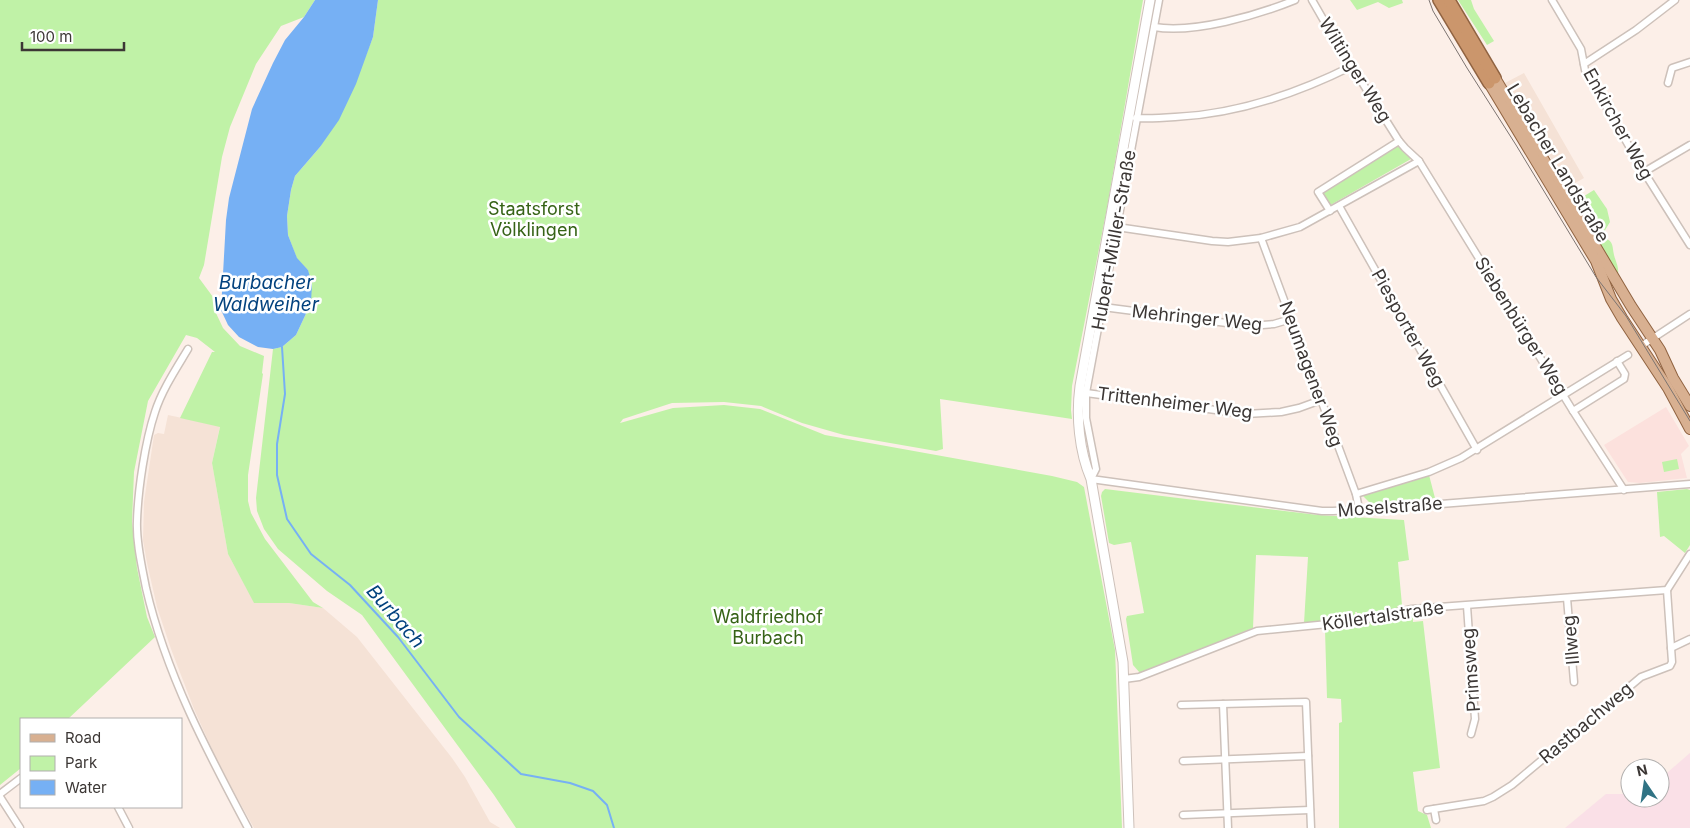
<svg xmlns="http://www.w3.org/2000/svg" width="1690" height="828" font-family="Inter,sans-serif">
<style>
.built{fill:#f5e2d6}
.education{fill:#fce1dd}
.medical{fill:#fae0e7}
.green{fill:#c0f2a7}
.water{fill:#76b0f4}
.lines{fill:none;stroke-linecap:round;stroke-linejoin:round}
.stream{stroke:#76b0f4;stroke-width:2}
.minor-casing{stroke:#cdc1ba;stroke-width:9}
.secondary-casing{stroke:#cdc1ba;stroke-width:11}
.primary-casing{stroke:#906341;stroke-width:12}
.trunk-casing{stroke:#906341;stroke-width:14}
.minor{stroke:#fff;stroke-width:6}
.secondary{stroke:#fff;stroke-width:9}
.primary{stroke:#d8b091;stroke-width:10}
.trunk{stroke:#cb966c;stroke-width:11}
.tram{stroke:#7c7471;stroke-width:1}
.labels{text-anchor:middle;stroke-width:5;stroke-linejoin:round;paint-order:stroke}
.street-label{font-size:18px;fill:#3c3735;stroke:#fff}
.park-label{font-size:18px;fill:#366316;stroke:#fff}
.water-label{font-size:19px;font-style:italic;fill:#03427e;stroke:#fff}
</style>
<rect width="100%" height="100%" fill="#fcefe8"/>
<g class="built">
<path d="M1524,73L1584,178L1568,187L1547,152H1545L1505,83Z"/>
<path d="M168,415L220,426L212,463L228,554L254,602L289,603L323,608L357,637L452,758L465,777L490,822L500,828H254L220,767L194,709L171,649L157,607L147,563L143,540L144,502L154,435L158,433L164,434Z"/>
</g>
<path class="education" d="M1666,407L1689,446L1681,454L1687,478L1640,483L1628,482L1604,445Z"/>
<path class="medical" d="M1690,753V828H1565L1606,794H1630V798H1660V779Z"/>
<g class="green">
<path d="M0,0H315L304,17L281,26L256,64L230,127L222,157L204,265L199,278L213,297L215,311L223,328L240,346L264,356L262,373L263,374L248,475V501L251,513L265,539L313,602L323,608L289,603H254L228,554L212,463L220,427L180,418L212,352H215L197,338L186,335L148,401L134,472L132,522L137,568L147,617L155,637L68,719H21V768L0,785Z"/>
<path d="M378,0H1143L1107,208L1072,386L1071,410L1072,419L940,399L943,449L936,451L844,435L802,423L761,406L724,402L672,403L623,419L620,423L673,408L724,405L760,409L825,435L1052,476L1077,482L1084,487L1115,650L1122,828H516L494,795L362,615L327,591L278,549L264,529L257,511L256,498L273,349L282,347L296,335L311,303L308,270L297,259L288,235L287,216L291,190L295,176L320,147L366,55L373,37Z"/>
<path d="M1350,0H1402L1403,3L1389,8L1378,2L1357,10Z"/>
<path d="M1458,0H1471L1474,9L1494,41L1487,45Z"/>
<path d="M1395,143L1411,159L1327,207L1318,192Z"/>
<path d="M1594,190L1607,209L1610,222L1604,232L1605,238C1614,242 1612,246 1614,255C1616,263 1619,266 1618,275L1577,206L1576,201Z"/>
<path d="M1677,459L1679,469L1664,472L1662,462Z"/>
<path d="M1429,475L1435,498L1371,504L1362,495Z"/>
<path d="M1105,489L1318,515L1404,520L1409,560L1398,562L1402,605L1397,606L1398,608L1412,606L1413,622L1423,621L1440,768L1413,772L1418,811L1427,815L1431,828H1339V723L1342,722L1341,699L1327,698L1325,630L1358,627L1357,612H1355L1356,618L1304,623L1308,557L1256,555L1253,628L1140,673L1133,665L1126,619L1127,616L1144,613L1131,542L1114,545L1109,543L1101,496L1102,492Z"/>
<path d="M1687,489L1690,490V545L1685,553L1664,536L1660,537L1657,492Z"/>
</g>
<path class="water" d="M315,0H378L373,37L356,84L339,120L320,147L295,176L291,190L287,216L288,235L297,258L308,270L312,284L311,303L296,335L282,347L273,349L258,347L239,337L228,325L221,310L226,220L229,198L252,109L273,63L285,40L304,17Z"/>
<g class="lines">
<path class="stream" d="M282,347L285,394L277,444V475L287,519L311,554L350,585L398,637L459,717L521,774L570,783L593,791L607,805L614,828"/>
<g class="minor-casing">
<g id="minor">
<path d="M1159,0L1086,393V418L1096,469L1091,479L1322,511H1333L1403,507L1690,484"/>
<path d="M1312,0L1331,33L1399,141L1405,148L1419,161L1573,411L1624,490"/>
<path d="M1552,0L1581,49L1585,70L1644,172L1690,245"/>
<path d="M1154,27C1194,34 1258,15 1295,0"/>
<path d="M1584,64L1636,30L1675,0"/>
<path d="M1668,83L1672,68L1690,62"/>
<path d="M1136,118C1149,119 1162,118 1175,117C1238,114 1296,94 1352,66"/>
<path d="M1644,172L1690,145"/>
<path d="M1339,206L1477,450"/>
<path d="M1330,211L1318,192L1399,141"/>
<path d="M1117,227L1212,241L1228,242L1261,238L1300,227L1419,161"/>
<path d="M1261,238L1356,494L1359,509"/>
<path d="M1103,307L1250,326L1274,324L1291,319"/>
<path d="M1641,346L1690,314"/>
<path d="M188,349C176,369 162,390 155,412C145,442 138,490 137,521C136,543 142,567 146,588C166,674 207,751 248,828"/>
<path d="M1086,393L1246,414L1281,412L1299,408L1321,400"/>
<path d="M1573,411L1624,379L1625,374L1617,361"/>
<path d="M1356,494L1429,472L1461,458L1628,355"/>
<path d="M1567,598L1574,682"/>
<path d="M1467,606L1475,719L1471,734"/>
<path d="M1671,648L1690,639"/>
<path d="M1124,679L1139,677L1257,631L1358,621L1412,609L1667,590L1690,554"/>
<path d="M1223,704L1228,828"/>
<path d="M1181,705L1306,702L1311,828"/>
<path d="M1183,761L1308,756"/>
<path d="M0,794L21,778"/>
<path d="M0,797L20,828"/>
<path d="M118,807L129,828"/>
<path d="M1434,809L1436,820"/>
<path d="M1427,810L1484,801L1493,797L1512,785L1641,677L1670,666L1672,662L1667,590"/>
<path d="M1183,815L1310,810"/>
</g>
</g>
<g class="secondary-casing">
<path id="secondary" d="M1129,828L1123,662L1091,479C1079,451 1076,416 1080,386L1150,0"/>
</g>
<g class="primary-casing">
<g id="primary">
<path d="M1495,78L1631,306L1660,350L1673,378L1690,406"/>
<path d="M1489,83L1596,261L1611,299L1622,318L1668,388L1690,429"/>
</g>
</g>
<g class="trunk-casing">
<g id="trunk">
<path d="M1439,0L1489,83"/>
<path d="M1450,2L1495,78"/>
</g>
</g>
<use href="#minor" class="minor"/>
<use href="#secondary" class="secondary"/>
<use href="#primary" class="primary"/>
<use href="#trunk" class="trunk"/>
<path class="tram" d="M1429,0L1433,11L1467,68L1516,145L1596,277L1626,316L1690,421"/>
</g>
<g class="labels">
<g class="street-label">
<text transform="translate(1355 70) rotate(58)" y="6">Wiltinger Weg</text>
<text transform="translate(1618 124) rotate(61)" y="6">Enkircher Weg</text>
<text transform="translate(1558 163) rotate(59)" y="6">Lebacher Landstraße</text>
<text transform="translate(1114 240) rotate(-80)" y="6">Hubert-Müller-Straße</text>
<text transform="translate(1197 318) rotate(6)" y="6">Mehringer Weg</text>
<text transform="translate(1521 326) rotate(58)" y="6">Siebenbürger Weg</text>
<text transform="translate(1408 328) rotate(61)" y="6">Piesporter Weg</text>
<text transform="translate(1311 374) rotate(70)" y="6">Neumagener Weg</text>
<text transform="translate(1175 403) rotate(7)" y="6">Trittenheimer Weg</text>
<text transform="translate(1390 507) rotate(-4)" y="6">Moselstraße</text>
<text transform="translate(1383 616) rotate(-8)" y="6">Köllertalstraße</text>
<text transform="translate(1571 640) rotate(-95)" y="6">Illweg</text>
<text transform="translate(1471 670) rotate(-94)" y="6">Primsweg</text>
<text transform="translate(1586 723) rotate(-40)" y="6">Rastbachweg</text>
</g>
<g class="park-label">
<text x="534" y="215">Staatsforst<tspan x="534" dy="21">Völklingen</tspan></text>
<text x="768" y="623">Waldfriedhof<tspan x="768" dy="21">Burbach</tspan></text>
</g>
<g class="water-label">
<text x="266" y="289">Burbacher<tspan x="266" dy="22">Waldweiher</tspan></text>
<text transform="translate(396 616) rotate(49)" y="7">Burbach</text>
</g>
</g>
<rect x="20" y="718" width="162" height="90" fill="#ffffff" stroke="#b1afae"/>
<rect x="30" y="734" width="25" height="8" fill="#d8b091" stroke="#b1afae"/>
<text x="65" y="743" font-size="15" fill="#3c3735">Road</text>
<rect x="30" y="756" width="25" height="15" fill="#c0f2a7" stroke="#b1afae"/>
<text x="65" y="768" font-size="15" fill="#3c3735">Park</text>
<rect x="30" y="780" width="25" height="15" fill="#76b0f4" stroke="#b1afae"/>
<text x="65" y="793" font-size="15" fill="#3c3735">Water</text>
<g transform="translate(1645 783) rotate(347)"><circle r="24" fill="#ffffff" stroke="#b1afae"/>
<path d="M0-4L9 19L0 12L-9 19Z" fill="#307384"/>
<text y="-8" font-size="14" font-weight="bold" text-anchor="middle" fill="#3c3735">N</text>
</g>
<path d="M22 42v8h102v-8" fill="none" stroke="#3c3735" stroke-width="2.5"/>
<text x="30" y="42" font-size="15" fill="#3c3735" stroke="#ffffff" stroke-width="4" paint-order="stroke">100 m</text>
</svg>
